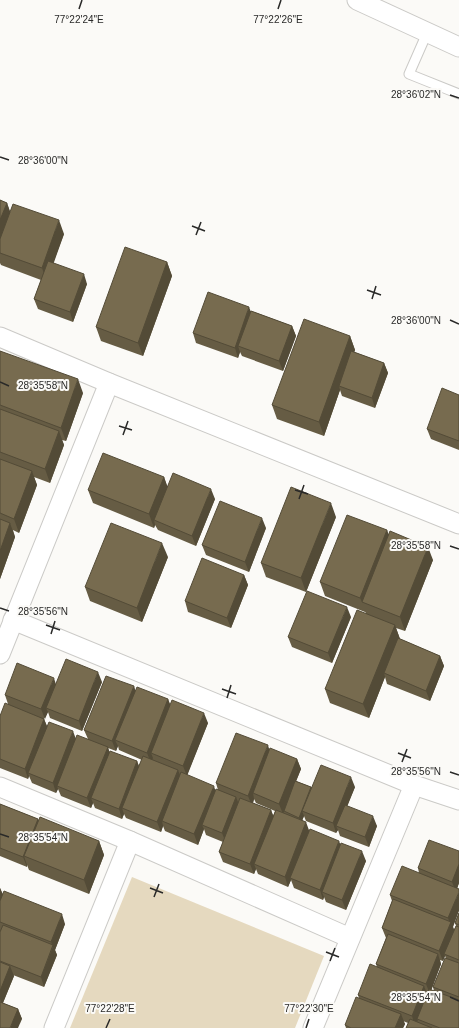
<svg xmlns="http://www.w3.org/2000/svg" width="459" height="1028" font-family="Helvetica,sans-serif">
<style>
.green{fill:#e5d9bf}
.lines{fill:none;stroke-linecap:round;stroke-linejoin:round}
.lane-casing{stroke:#cbcac7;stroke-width:11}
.street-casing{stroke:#cbcac7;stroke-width:21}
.lane{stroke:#fff;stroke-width:9}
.street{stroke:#fff;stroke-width:19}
.wall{fill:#665c44;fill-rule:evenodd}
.shaded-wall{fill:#534b37}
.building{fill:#776b4f;stroke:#534b37}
.ticks{fill:none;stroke:#292928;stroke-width:1.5}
.ticks-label{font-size:10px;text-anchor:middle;fill:#292928;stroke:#fbfaf7;stroke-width:4;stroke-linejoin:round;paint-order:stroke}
</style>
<rect width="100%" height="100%" fill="#fbfaf7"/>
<path class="green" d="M132,877L324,956L295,1028H70Z"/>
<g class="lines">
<g class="lane-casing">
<path id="lane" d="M427,33L409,74L459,94"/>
</g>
<g class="street-casing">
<g id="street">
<path d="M357,0L459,47"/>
<path d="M0,337L109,383L459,524"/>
<path d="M13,620L414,785L459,800"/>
<path d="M0,654L109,383"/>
<path d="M0,787L130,841L350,938"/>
<path d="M54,1028L130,841"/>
<path d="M313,1028L414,785"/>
</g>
</g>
<use href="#lane" class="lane"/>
<use href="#street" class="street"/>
</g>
<g class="wall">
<path d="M0,200L7,203L10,212L64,234L53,263L87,284L73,322L38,309L34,299L41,280L1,265L0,263Z"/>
<path d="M167,262L172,276L143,356L101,341L96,327Z"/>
<path d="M251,311L292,326L296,336L283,371L242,356L240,352L238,358L196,343L193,333Z"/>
<path d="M350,336L355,350L354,352L384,363L388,373L375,408L342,396L340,390L324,436L277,419L272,405Z"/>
<path d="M0,351L83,393L66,441L62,440L64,445L50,483L34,477L37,485L19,533L13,530L15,537L0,579Z"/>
<path d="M459,395V450L431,439L427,429Z"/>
<path d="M164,477L167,486L215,499L196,546L158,530L155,525L154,528L93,503L88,490Z"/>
<path d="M336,517L306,592L266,577L261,563Z"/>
<path d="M266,528L249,572L206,555L202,545Z"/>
<path d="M387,530L388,534L433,560L405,631L396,628L400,639L440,656L444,666L430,701L387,684L385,677L369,718L330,703L325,689L366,613L365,612L325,596L320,582Z"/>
<path d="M168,557L142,622L90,601L85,587Z"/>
<path d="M244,575L248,585L231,628L188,612L185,601Z"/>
<path d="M351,617L332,663L292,647L288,637Z"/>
<path d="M102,682L82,731L50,718L48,712L44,719L47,726L76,739H88L84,730L134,686L135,691L168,699L170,705L208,723L187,775L216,791L218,790L216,783L269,750L297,759L301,769L296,781L311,787H355L347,806L377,826L369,847L340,836L338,830L336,833L306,821L304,816L302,821L309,831L341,845L366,861L346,910L326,902L324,897L323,900L294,888L291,880L288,887L258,874L256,869L254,874L223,862L219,852L223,842L206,835L204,829L198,845L165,831L163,826L161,832L126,818L124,814L122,819L95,808L93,803L91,808L61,796L58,789L56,793L32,783L29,776L28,779L0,768V716L8,704L5,695L56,684ZM118,746L119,750L142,760L139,766L137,761L109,753L108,748L116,751ZM254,799L256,803L275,811L273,816L271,810L253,803Z"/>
<path d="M0,804L38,819V821L99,841L104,855L89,894L29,870L27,865V867L0,856Z"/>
<path d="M459,851V883L457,888L453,927L454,930L456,926L455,923L459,913V1028H406L408,1023L403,1021L405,1024L403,1028H346L345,1025L359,998L358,995L377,967L376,964L386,938L382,928L392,901L390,895L419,873L418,868ZM445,956L446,958L433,987L434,991L431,990L441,964L440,960L443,961Z"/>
<path d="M0,888L3,895L65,924L55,950L57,955L44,987L13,975L14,976L3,1003L18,1009L22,1019L0,1028Z"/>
</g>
<g class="shaded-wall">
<path d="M7,203L12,217L0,248V220Z"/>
<path d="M59,220L64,234L47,282L42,268Z"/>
<path d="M167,262L172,276L143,356L138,343Z"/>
<path d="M84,274L87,284L73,322L70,312Z"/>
<path d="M249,307L253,317L238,346L240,352L238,358L235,348Z"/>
<path d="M292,326L296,336L283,371L279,361Z"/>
<path d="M350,336L355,350L342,387L339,386L340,390L324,436L319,422Z"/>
<path d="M384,363L388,373L375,408L372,398Z"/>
<path d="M78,379L83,393L66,441L61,428Z"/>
<path d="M59,431L64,445L50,483L45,469Z"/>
<path d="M32,471L37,485L19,533L14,519Z"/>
<path d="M164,477L169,491L154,520L155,525L154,528L149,514Z"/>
<path d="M211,489L215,499L196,546L192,536Z"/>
<path d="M331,503L336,517L306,592L301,578Z"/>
<path d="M262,518L266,528L249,572L245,562Z"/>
<path d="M10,523L15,537L0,579V551Z"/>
<path d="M387,530L392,544L362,602L360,598Z"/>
<path d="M162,543L168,557L142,622L137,608Z"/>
<path d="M428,547L433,560L405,631L400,617Z"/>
<path d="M244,575L248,585L231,628L227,618Z"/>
<path d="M347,607L351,617L332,663L328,653Z"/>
<path d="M395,625L400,639L386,674L384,673L385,677L369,718L363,704Z"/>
<path d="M440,656L444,666L430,701L426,691Z"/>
<path d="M98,672L102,682L82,731L79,721Z"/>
<path d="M54,678L57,688L46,708L48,712L45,719L41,709Z"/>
<path d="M134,686L137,697L115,740L118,746L116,751L112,741Z"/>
<path d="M168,699L172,709L151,753L153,758L151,763L147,753Z"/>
<path d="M204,713L208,723L187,776L183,766Z"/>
<path d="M44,719L48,729L28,773L29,776L28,779L25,769Z"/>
<path d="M73,731L77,742L57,786L58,789L56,793L53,783Z"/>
<path d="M268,745L271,756L253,793L254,799L252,806L248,796Z"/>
<path d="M108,747L111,757L91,798L93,803L91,808L87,798Z"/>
<path d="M297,759L301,769L283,814L279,804Z"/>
<path d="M137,761L141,772L122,808L124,814L122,819L119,809Z"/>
<path d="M178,770L182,780L162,821L163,826L161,832L157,822Z"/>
<path d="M351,777L355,787L339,827L336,826L338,830L336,833L333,823Z"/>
<path d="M214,786L217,796L202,825L204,829L198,845L194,834Z"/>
<path d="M311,787L302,811L304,816L301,823L299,818Z"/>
<path d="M236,797L240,807L226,843L222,833Z"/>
<path d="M271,810L275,820L254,864L256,869L254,874L250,864Z"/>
<path d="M373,816L377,826L369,847L365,837Z"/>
<path d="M38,819L42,830L24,856L27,865V867L23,857Z"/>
<path d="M306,822L310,833L290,878L291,880L288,887L285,877Z"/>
<path d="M99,841L104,855L89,894L84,880Z"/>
<path d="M339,841L343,851L322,892L324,897L323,900L320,890Z"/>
<path d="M362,851L366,861L346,910L342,900Z"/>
<path d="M459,864V883L456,892L452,882Z"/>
<path d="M0,888L4,897L0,906Z"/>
<path d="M459,892V911L453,927L455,932L444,954L445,956L443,961L439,951L450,924L448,918Z"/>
<path d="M62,914L65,924L55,950L57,955L44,987L41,977L53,947L51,942Z"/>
<path d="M438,954L441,964L430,994L426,984Z"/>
<path d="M10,966L14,976L2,1005L0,999V991Z"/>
<path d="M424,986L428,996L417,1019L418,1020L415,1026L412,1016Z"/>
<path d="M18,1009L22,1019L18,1028H10Z"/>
<path d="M401,1014L405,1024L403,1028H395Z"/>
</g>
<g class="building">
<path d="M0,200L7,203L0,220Z"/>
<path d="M13,204L59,220L42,268L0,253V239Z"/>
<path d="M125,247L167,262L138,343L96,327Z"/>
<path d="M48,261L84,274L70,312L34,299Z"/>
<path d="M208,292L249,307L235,348L193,333Z"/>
<path d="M251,311L292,326L279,361L238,346Z"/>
<path d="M304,319L350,336L319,422L272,405Z"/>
<path d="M0,351L78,379L61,428L0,405Z"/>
<path d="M351,351L384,363L372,398L339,386Z"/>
<path d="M442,388L459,395V441L427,429Z"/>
<path d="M0,409L59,431L45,469L0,452Z"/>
<path d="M103,453L164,477L149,514L88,490Z"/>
<path d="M0,459L32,471L14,519L0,513Z"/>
<path d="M173,473L211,489L192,536L154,520Z"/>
<path d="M291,487L331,503L301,578L261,563Z"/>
<path d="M220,501L262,518L245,562L202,545Z"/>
<path d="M347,515L387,530L360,598L320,582Z"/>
<path d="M0,519L10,523L0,551Z"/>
<path d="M111,523L162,543L137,608L85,587Z"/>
<path d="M390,531L428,547L400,617L362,602Z"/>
<path d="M202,558L244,575L227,618L185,601Z"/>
<path d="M307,591L347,607L328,653L288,637Z"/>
<path d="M357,610L395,625L363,704L325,689Z"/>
<path d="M398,638L440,656L426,691L384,673Z"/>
<path d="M66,659L98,672L79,721L46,708Z"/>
<path d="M17,663L54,678L41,709L5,695Z"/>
<path d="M106,676L134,686L112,741L84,730Z"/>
<path d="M137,687L168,699L147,753L115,740Z"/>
<path d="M172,700L204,713L183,766L151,753Z"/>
<path d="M5,703L44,719L25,769L0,759V716Z"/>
<path d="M49,722L73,731L53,783L28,773Z"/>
<path d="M236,733L268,745L248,796L216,783Z"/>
<path d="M77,735L108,747L87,798L57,786Z"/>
<path d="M270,748L297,759L279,804L253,793Z"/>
<path d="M110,751L137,761L119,809L91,798Z"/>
<path d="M143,756L178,770L157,822L122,808Z"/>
<path d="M321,765L351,777L333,823L302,811Z"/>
<path d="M181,772L214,786L194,834L162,821Z"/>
<path d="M295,781L311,787L299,818L284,811Z"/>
<path d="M216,789L236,797L222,833L202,825Z"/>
<path d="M240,798L271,810L250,864L219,852Z"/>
<path d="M0,804L38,819L23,857L0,848Z"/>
<path d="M345,805L373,816L365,837L336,826Z"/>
<path d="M276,810L306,822L285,877L254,864Z"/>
<path d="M40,817L99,841L84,880L24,856Z"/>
<path d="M310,829L339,841L320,890L290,878Z"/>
<path d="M429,840L459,851V864L452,882L418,868Z"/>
<path d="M341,843L362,851L342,900L322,892Z"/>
<path d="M402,866L459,889V892L448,918L390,895Z"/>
<path d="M4,891L62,914L51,942L0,922V901Z"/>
<path d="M393,899L451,922L439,951L382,928Z"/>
<path d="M459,913V925L455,923Z"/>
<path d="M3,925L53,945L41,977L0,961V932Z"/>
<path d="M456,926L459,927V960L444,954Z"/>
<path d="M388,934L438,954L426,984L376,964Z"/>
<path d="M445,958L459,963V997L433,987Z"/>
<path d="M0,962L10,966L0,991Z"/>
<path d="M370,964L424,986L412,1016L358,995Z"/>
<path d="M429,989L459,1000V1028H440L417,1019Z"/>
<path d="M356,997L401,1014L395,1028H351L345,1025Z"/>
<path d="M0,1002L18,1009L10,1028H0Z"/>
<path d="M410,1019L432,1028H406Z"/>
</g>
<path class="ticks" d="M79,9L82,0M278,9L281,0M450,95L459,98M0,157L9,160M192,226L205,231M196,235L201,222M367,290L381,295M372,299L376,286M450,320L459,324M0,382L9,386M119,426L132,430M123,435L128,421M295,490L308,494M299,499L304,485M450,546L459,549M0,608L9,611M46,625L60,630M51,634L55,621M222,689L236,694M227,698L231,685M398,753L411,758M402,762L407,749M450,772L459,775M0,834L9,837M150,888L163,893M154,897L159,884M326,952L339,957M330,961L335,948M450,997L459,1001M106,1028L110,1019M306,1028L309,1019"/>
<g class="ticks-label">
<text x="278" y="23">77°22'26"E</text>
<text x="79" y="23">77°22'24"E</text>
<text x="416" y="98">28°36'02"N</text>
<text x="43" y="164">28°36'00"N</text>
<text x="416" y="324">28°36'00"N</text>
<text x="43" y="389">28°35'58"N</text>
<text x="416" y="549">28°35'58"N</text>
<text x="43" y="615">28°35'56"N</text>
<text x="416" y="775">28°35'56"N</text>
<text x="43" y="841">28°35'54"N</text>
<text x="416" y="1001">28°35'54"N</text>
<text x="110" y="1012">77°22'28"E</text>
<text x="309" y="1012">77°22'30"E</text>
</g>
</svg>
